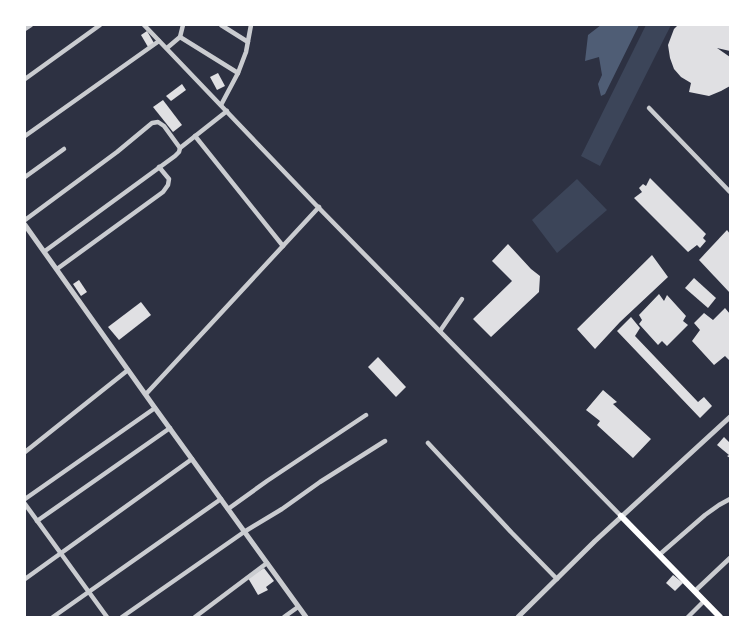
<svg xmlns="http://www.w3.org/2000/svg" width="755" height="642" font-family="Karla,sans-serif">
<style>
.green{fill:#3c4559}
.water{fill:#4f5d75}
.building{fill:#e0e0e3}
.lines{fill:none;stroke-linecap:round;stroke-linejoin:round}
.minor{stroke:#caccd0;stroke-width:4.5}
.tertiary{stroke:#caccd0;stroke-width:5}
.secondary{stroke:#fff;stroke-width:6}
</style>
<rect width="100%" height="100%" fill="#2d3142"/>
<g class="green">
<path d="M646,25H671L600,166L581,156Z"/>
<path d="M577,179L607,210L557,253L532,220Z"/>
</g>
<path class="water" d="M601,25H639L605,94L601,96L598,84L602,75L599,57L585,61L588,35Z"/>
<g class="building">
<path d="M678,25H730V51L717,48L730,57V86L721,91L709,96L689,92L691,83L681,77L674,69L670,58L668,45L674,29Z"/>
<path d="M147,31L154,43L148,47L141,35Z"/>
<path d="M218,73L225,86L217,90L210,77Z"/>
<path d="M182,84L186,90L171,101L166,96Z"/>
<path d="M163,100L182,125L173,132L153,107Z"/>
<path d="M650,178L706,234L703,238L706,241L700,248L697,245L688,252L634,198L642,192L639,188L643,184L646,186Z"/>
<path d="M727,230L730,234V293L699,260Z"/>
<path d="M508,244L531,269L540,276L539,292L491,337L473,319L512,281L492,261Z"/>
<path d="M652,255L668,277L620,322L595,349L577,329Z"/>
<path d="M694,278L716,298L708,308L685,288Z"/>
<path d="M79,280L87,292L81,296L73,284Z"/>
<path d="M659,294L664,301L667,295L686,316L683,321L688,325L667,346L662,341L658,345L639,324L642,320L639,315Z"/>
<path d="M141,302L151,315L119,340L108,327Z"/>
<path d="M725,308L730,314V361L725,356L714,365L692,341L700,330L694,323L704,313L713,320Z"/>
<path d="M631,317L640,328L635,336L698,402L704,397L712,406L700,418L617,331Z"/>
<path d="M378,357L406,387L396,397L368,367Z"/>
<path d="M603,390L617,402L613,404L651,439L633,458L597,425L600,421L586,410Z"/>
<path d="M724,437L730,443V458L727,456L729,455L717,445Z"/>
<path d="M264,568L274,581L266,587L268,590L258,595L248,578Z"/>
<path d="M673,575L683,583L675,591L666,583Z"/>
</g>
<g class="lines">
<g class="minor">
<path d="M144,25L315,204L621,516"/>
<path d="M221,25L248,42"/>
<path d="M25,29L31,25"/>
<path d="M180,37L238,73"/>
<path d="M167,48L180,37L183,25"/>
<path d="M25,79L100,25"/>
<path d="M221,105L238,73L246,52L251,25"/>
<path d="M649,108L730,192"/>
<path d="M25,136L159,41"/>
<path d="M195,136L283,246"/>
<path d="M25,177L64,149"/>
<path d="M25,220L117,152L152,123L158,122L164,126L180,148L227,111"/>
<path d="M45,251L175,156L179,152L180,148"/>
<path d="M57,269L163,192L168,185L169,179L159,167"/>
<path d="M440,331L462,299"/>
<path d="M146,394L319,207"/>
<path d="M428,443L512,533L557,579"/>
<path d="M25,452L128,370"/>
<path d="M25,499L155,408"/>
<path d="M25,504L107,617"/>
<path d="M228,509L267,481L366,415"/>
<path d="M37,521L170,428"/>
<path d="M659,555L705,515L719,505L730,499"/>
<path d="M25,579L192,459"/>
<path d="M695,591L730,558"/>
<path d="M53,617L221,499"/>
<path d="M122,617L244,532L282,509L320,482L385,441"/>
<path d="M195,617L267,563"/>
<path d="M284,617L298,607"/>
<path d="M688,617L704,601"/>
</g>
<g class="tertiary">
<path d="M25,225L155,408L306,617"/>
<path d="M518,617L595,541L730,417"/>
</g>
<path class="secondary" d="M621,516L720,617"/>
</g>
<rect width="755" height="642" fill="none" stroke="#ffffff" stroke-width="52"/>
</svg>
